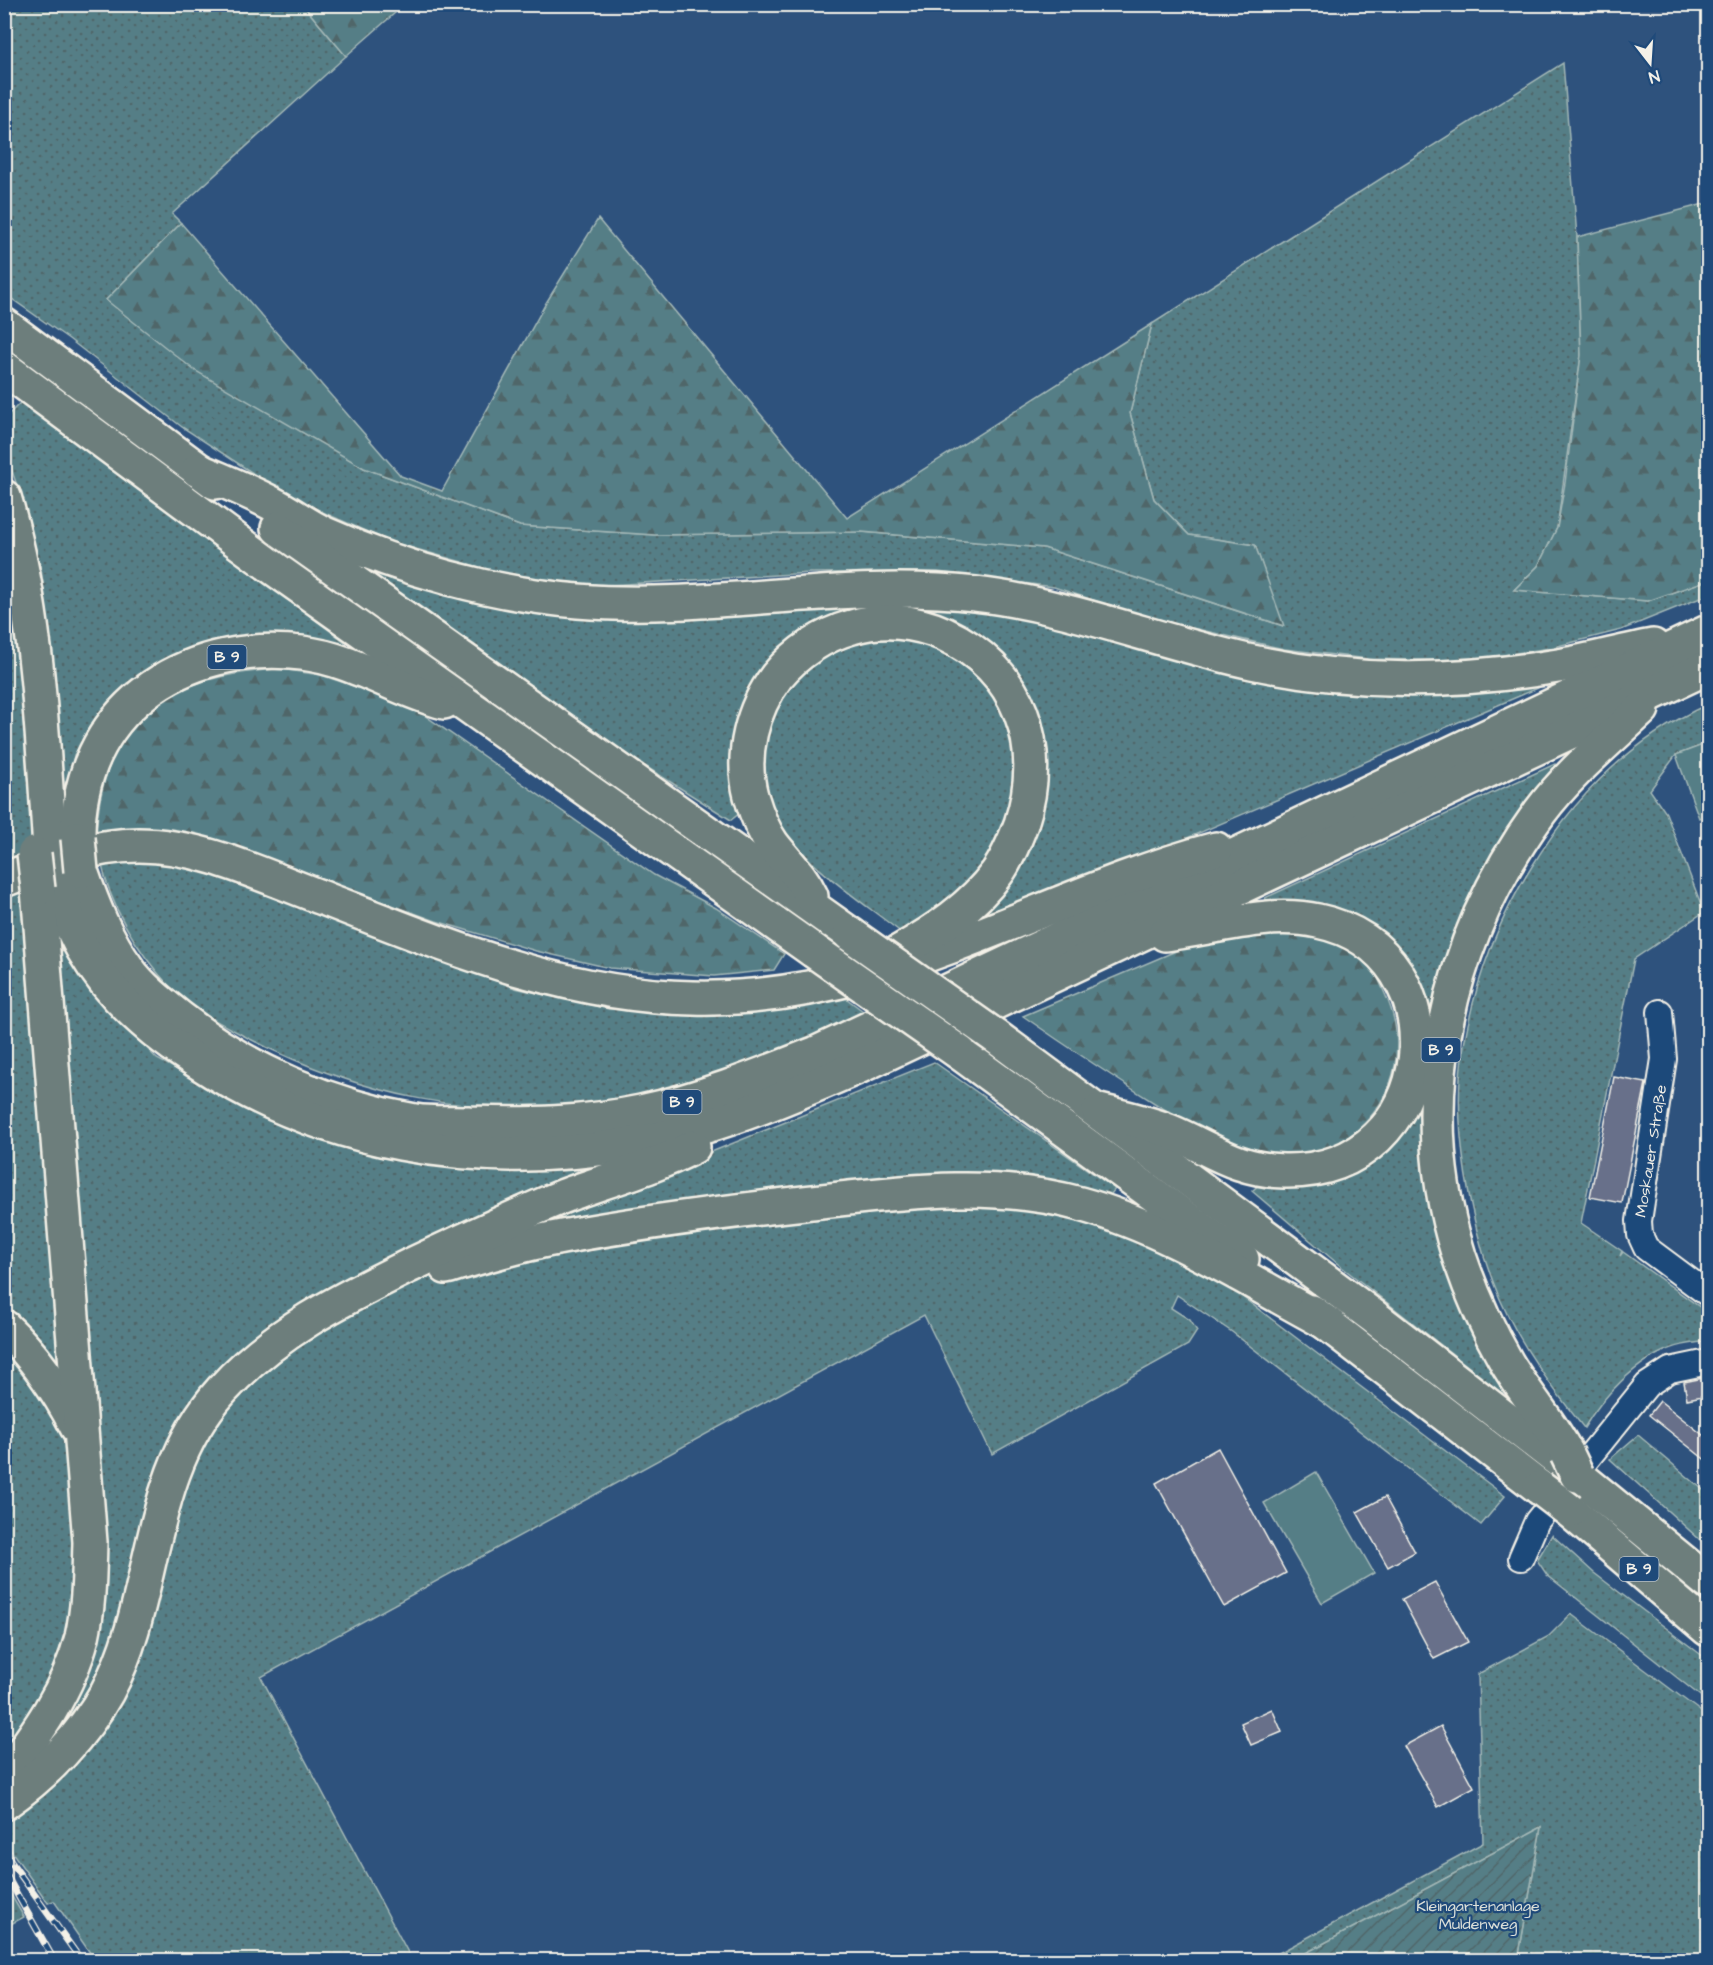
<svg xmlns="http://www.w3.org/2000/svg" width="1713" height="1965" font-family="'Architects Daughter',sans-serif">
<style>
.grass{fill:url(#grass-dots);stroke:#a4b8b7;stroke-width:1.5}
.forest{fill:url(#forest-firs);stroke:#a4b8b7;stroke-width:1.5}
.garden{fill:url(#garden-furrows);stroke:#a4b8b7;stroke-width:1.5}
.pitch{fill:#557e86;stroke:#a4b8b7;stroke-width:1.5}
.building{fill:#68708a;stroke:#f4f1e8;stroke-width:1.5}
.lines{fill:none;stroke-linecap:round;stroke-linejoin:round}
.minor-casing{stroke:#f4f1e8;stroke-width:28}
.highway-casing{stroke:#f4f1e8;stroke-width:38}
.minor{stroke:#1f4a7a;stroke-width:24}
.highway{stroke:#6d7e7c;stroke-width:33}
.rail-casing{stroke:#f4f1e8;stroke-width:7}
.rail{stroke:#1f4a7a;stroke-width:4.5;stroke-dasharray:14;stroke-linecap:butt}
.highway-bridge-casing{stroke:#f4f1e8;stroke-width:38;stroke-linecap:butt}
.highway-bridge{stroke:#6d7e7c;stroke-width:33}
.labels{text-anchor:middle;stroke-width:4.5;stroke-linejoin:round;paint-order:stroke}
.shield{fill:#1f4a7a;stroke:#b4bfc7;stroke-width:1.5}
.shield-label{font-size:15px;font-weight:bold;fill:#f4f1e8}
.street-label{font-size:16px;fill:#f4f1e8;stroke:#1f4a7a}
.park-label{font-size:16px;fill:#dce0d9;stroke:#1f4a7a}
</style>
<defs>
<pattern id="grass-dots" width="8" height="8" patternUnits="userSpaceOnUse" patternTransform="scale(1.5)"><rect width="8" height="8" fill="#557e86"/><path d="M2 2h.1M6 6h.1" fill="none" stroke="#506669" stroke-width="1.8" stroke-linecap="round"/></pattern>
<pattern id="forest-firs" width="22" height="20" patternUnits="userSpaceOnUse" patternTransform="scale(1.5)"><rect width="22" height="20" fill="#557e86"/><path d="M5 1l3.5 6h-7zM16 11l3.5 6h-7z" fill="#506669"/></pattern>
<pattern id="garden-furrows" width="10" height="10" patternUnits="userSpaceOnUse" patternTransform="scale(1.5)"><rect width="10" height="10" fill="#557e86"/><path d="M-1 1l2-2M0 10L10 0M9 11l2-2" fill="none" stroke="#506669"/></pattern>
</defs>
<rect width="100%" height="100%" fill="#2e527d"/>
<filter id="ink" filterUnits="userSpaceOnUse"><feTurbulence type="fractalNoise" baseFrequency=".0167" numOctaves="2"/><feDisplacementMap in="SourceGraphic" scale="12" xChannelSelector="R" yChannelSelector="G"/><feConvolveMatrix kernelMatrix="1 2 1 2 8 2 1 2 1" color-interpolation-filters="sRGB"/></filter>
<g filter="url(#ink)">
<g class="grass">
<path d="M5,5H303L346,56L172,214L181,223L106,300L364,468L520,526L655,535L861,532L1044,548L1283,626L1255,545L1189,535L1154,499L1130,413L1152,324L1563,63L1577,237L1581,355L1557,528L1538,566L1514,590L1648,601L1708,580V595L1621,630L1550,648L1463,661L1369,659L1284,649L1144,617L1054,587L938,572L811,573L592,586L497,572L388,541L291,498L182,427L69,339L5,294Z"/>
<path d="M21,402L345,642L342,648L289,636L227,641L169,659L127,683L101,712L74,755L66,804L61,805L52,649L41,569L23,502L5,452V418Z"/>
<path d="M4,538L11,562L33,827L54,922L84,982L157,1059L261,1114L383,1158L481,1168L576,1167L590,1201L934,1062L1115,1189L1088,1223L1125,1234L1220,1280L1505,1496L1481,1525L1232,1332L1177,1295L1171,1308L1190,1320L1197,1331L1188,1345L992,1454L924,1315L261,1677L412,1960H95L54,1901L48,1903L5,1842Z"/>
<path d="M372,567L442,588L923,600L1015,611L1291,684L1538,681V688L972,930L902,933C851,893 790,857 762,796L731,820L637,761L367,575Z"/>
<path d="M1708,704V743L1676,755L1650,790L1666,813L1704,912L1634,959L1581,1223L1622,1251L1620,1256L1623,1252L1708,1313V1341C1697,1343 1683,1344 1672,1348C1637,1360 1602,1397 1584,1428C1552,1388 1521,1346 1500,1299C1470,1230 1450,1119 1464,1045C1475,982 1497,922 1531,868C1574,797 1632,739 1708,704Z"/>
<path d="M1555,764L1561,773C1541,794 1516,816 1500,841C1460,906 1447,978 1430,1050L1410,971L1269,906L1265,898Z"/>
<path d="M143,860L192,865L515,988L609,1009L707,1016L798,1007L843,996L867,1014C780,1049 690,1091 596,1103C473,1120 360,1095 250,1039C222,1024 192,1010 170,987C137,951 112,910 101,862Z"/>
<path d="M1423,1074L1509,1387L1502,1393L1338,1264L1252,1191L1261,1183L1300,1185L1336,1179Z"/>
<path d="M1638,1435L1708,1494V1547L1610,1459Z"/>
<path d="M1552,1535L1594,1573L1708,1660V1702L1547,1575L1537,1560Z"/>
<path d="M1571,1614L1708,1717V1960H1518L1541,1827L1293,1960H1266L1483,1843L1478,1674L1549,1636Z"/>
<path d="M4,1883L24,1917L5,1927H4Z"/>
</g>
<g class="forest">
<path d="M303,5H404L346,56Z"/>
<path d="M1708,203V580L1648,601L1514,590L1538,566L1557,528L1565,483L1581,355L1577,237Z"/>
<path d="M598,219L847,518L1152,324L1130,413L1154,499L1189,535L1255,545L1284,626L1044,548L862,532L655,535L520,526L364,468L194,370L106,300L181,223L401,476L442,491L546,303Z"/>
<path d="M280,669L321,675L377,694L424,715L654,875L716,908L784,954L774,970L714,976L610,968L536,951L436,921L218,842L96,835C103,715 167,676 280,669Z"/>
<path d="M1289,933C1315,936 1342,937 1363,955C1372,963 1380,982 1385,994C1414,1054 1388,1123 1326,1149C1302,1159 1265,1156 1240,1149C1213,1141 1188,1124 1164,1109C1116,1079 1069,1048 1023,1016L1190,945L1240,936Z"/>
</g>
<path class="garden" d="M1541,1827L1518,1960H1293Z"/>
<g class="pitch">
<path d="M1708,743V814L1699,818L1676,755Z"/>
<path d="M1316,1472L1374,1573L1322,1603L1264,1503Z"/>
</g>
<g class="building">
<path d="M1614,1077L1646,1083L1622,1203L1590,1197Z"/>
<path d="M1708,1377V1395L1687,1399L1684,1382Z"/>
<path d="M1660,1401L1708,1439V1462L1649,1415Z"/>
<path d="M1218,1448L1286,1573L1224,1607L1156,1483Z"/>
<path d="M1385,1497L1415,1552L1388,1567L1357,1512Z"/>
<path d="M1435,1582L1468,1642L1434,1659L1402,1599Z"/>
<path d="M1272,1709L1282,1732L1251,1745L1241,1723Z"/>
<path d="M1441,1726L1474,1787L1438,1807L1404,1746Z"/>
</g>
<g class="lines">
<g class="minor-casing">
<g id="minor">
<path d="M1660,1012L1664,1059L1639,1221L1640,1235L1646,1248L1708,1294"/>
<path d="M1521,1558L1537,1521L1647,1385L1670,1370L1708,1362"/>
</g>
</g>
<g class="highway-casing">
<g id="highway">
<path d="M4,325L215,482"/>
<path d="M4,368L275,569L814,951"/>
<path d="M198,470C223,481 249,491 273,504C291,513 307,526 325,534C403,569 493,594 578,601C709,612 843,579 975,594C1070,605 1159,642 1252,662C1355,684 1454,683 1558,666C1589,661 1621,652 1653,646"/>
<path d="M4,497C38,611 42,731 50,849"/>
<path d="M278,528L850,934"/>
<path d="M78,838C76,712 182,639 302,653C353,659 395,689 444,702"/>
<path d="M81,871C93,906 106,939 128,969C142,989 165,1006 184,1021C249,1072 334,1107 415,1121C433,1124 452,1122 469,1123C527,1125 584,1124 641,1112C702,1099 759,1076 817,1053L1708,632"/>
<path d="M56,879C63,903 70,927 83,949C110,996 150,1031 195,1060C322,1144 476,1170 626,1145C708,1132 784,1099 860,1066L1708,667"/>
<path d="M4,880C48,862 90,845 139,845C200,845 259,874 315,895C438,942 560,996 693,998C885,1003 1038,896 1216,849"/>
<path d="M811,896C802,876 787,863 773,845C763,831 756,813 751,796C740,755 752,709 777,676C796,653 823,635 852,627C882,618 915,621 944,634C1020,669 1047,746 1021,824C1015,840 1008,858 997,873C972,907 936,931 899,952"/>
<path d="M995,1036L1373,1316L1561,1462"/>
<path d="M960,1053L1242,1259"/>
<path d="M1099,1111C1122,1117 1147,1122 1169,1131C1210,1148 1236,1170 1284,1171C1443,1174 1464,951 1318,921C1269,910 1214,928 1165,934"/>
<path d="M446,1267C484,1256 522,1244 562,1237C642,1222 723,1212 804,1203C895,1193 990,1179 1080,1204C1168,1228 1248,1281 1329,1324"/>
<path d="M1312,1312L1540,1488"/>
<path d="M4,1327C35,1356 58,1390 77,1427"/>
<path d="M1567,1454C1550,1422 1526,1395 1507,1363C1488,1330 1471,1292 1459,1256C1410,1102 1446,941 1540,812C1569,773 1607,742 1642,709"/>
<path d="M1577,1475L1708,1582"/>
<path d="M1570,1511L1708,1629"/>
<path d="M4,1777C36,1735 69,1689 82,1637C89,1606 89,1574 90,1542L38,889"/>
<path d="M4,1803C45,1775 83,1735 107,1692C158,1598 144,1476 222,1390C274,1332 342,1299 411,1265C462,1241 513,1217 564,1196C606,1180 653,1168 693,1147"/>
</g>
</g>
<use href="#minor" class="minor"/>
<use href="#highway" class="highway"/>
<g class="rail-casing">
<g id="rail">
<path d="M4,1852L81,1960"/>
<path d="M4,1871L54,1960"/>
</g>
</g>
<use href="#rail" class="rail"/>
<g class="highway-bridge-casing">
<g id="highway-bridge">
<path d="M78,838L81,871"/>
<path d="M34,854L38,889"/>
<path d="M850,934L995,1036"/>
<path d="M814,951L960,1053"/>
<path d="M1567,1454L1577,1475"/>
<path d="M1540,1488L1570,1511"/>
</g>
</g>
<use href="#highway-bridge" class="highway-bridge"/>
</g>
</g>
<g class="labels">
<g class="shield">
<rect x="207.5" y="645" width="39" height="24" rx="4.5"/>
<rect x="1421.5" y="1038" width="39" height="24" rx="4.5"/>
<rect x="662.5" y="1090" width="39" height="24" rx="4.5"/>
<rect x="1619.5" y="1557" width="39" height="24" rx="4.5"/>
</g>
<g class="shield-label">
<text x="227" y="662">B 9</text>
<text x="1441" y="1055">B 9</text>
<text x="682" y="1107">B 9</text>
<text x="1639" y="1574">B 9</text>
</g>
<g class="street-label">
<text transform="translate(1650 1151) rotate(-81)" y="6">Moskauer Straße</text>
</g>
<g class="park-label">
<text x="1478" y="1911">Kleingartenanlage<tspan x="1478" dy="18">Muldenweg</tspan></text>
</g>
</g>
<rect width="1713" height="1965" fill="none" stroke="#1f4a7a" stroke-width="24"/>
<rect x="12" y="12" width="1689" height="1941" fill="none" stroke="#f4f1e8" stroke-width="2" filter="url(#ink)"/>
<g transform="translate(1650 63) rotate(163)" stroke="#1f4a7a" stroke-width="4.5" paint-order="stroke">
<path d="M0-4.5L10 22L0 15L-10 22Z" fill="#f4f1e8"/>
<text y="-9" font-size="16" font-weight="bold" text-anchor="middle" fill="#f4f1e8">N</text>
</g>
</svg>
